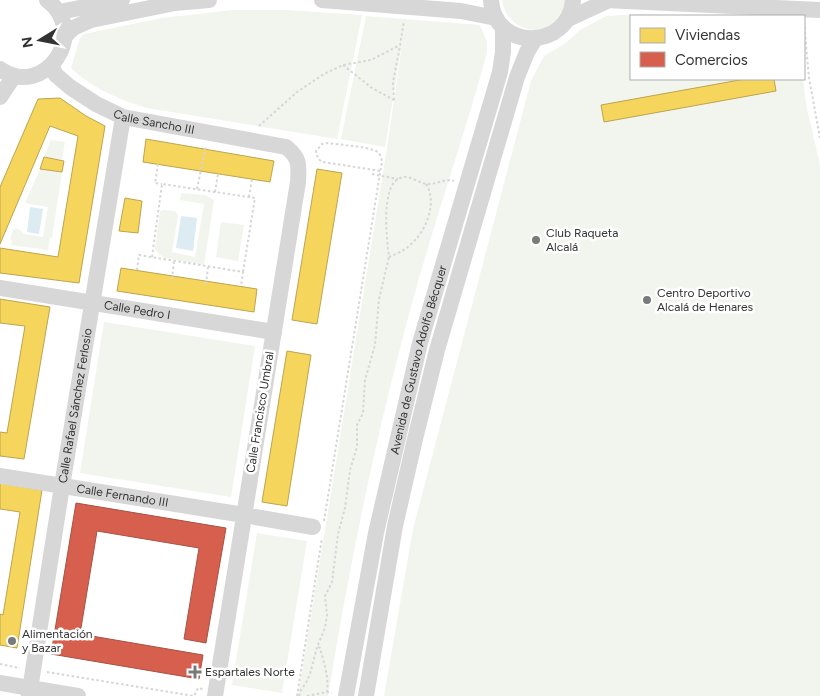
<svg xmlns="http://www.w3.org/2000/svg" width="820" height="696" font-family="Figtree,sans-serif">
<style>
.green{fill:#f1f5ed}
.water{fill:#ddebf3}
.homes{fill:#f6d55c;stroke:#bca450}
.shops{fill:#d6604d;stroke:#a55245}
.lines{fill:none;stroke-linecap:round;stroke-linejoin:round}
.path{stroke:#d6d6d6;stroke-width:2;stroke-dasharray:2.5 2.5;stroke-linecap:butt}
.minor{stroke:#d7d7d7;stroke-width:16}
.poi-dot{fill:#7a7a7a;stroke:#fff;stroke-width:2}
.labels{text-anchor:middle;stroke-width:5;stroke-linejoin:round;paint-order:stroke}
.street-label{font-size:12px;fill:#333;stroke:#fff}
.poi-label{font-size:12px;fill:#333;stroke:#fff;text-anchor:start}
</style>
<rect width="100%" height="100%" fill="#fff"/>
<g class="green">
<path d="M502,0H566C565,4 565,8 563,12C550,42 506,32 502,0Z"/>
<path d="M233,10H285L362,15L337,139L147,108C120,100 91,88 71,68L80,38L84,34L162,18Z"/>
<path d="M642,14L700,16H631V79H803L806,104L820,165V696H384L413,529L531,81L544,56L566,43L580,30L606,16Z"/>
<path d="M366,16L480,25L487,42V53C461,147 428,239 404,333C372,453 348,574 328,696H298L387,148L405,25L385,147L341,139Z"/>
<path d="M51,140L65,142L62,160L44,157Z"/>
<path d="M40,169L62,172L52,238L50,237L48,250L11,245L12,240L10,239L14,228L20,230L23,234L43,237L48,207L25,203Z"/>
<path d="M181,193L205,195L214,200L204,265L164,258L155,250L160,211L164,210L175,211L178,215L172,252L195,257L204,204L180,200Z"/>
<path d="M221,222L244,225L238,261L216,257Z"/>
<path d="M104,322L255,346L231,497L80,473Z"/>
<path d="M257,533L307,541L282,693L232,685Z"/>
</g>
<g class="water">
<path d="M30,207L43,209L39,234L27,232Z"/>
<path d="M181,216L197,218L193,251L176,248Z"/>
</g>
<g class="homes">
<path d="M745,79H774L776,91L604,122L601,105Z"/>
<path d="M60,98L86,116L105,126L79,283L0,273V248L58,257L78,136L50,126L0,244V187L38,99Z"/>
<path d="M146,139L274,161L270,182L143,162Z"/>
<path d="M44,157L64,161L62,172L40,169Z"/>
<path d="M317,169L342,173L317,324L292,320Z"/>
<path d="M125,198L142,201L138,233L119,231Z"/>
<path d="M121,268L257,289L254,312L117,291Z"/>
<path d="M0,299L50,307L24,459L0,456V432L7,433L25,326L0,323Z"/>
<path d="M287,351L311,355L287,506L262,502Z"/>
<path d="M0,483L42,490L17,648L0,645V614L3,615L20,512L0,509Z"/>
</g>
<path class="shops" d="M76,503L226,528L206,643L184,639L199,548L97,531L80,634L203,655L199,679L51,654Z"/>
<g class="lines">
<g class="path">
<path d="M804,22L809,78L820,138"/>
<path d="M343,65L372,88L394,100"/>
<path d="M394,100L393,82L400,46"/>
<path d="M259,126L297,92L324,74L343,65L371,60L400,45L404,21"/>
<path d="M158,164L155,183L162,184"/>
<path d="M372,174L398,179"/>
<path d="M426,184C438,202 426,232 410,245C404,251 396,254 389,257C387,240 380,186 400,178C409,174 418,183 427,184C436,185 444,178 454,181"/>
<path d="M197,189L206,145"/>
<path d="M215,192L218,174"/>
<path d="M249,197L252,179"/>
<path d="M152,257L162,184L255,198L243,272"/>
<path d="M137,270L139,255L243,272L241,286"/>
<path d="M172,279L174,261"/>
<path d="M206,284L208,267"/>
<path d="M324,521L382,161C381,157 380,153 376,151C364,146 341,145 327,143L322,144L316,151L318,159L323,162L381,171"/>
<path d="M318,647L320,648C324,663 329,677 327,692"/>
<path d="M0,664L20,668"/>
<path d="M47,672L194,696L198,688L203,689"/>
<path d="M297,696L322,538"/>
<path d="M299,696L301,690L306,683L310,674L317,647L325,628L327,615L325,596L332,582L338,534L345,508L350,470L357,447V425L363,413L365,380L375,345L379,299L389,257"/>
<path d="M307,696L327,692L332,693"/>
</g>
<g class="minor">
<path d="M322,0L461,11L496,18"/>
<path d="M491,0C494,51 569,51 573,0"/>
<path d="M605,0L820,10"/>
<path d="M59,12L122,0"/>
<path d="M568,19L607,1"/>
<path d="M65,36L73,28L91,20L175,3L209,0"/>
<path id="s1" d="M51,66L56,75L70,87L96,104L123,117L286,147C300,158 299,165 298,182L215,696"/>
<path d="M0,69C44,100 91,33 47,0"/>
<path d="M0,97L14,76"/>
<path id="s2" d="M0,288L274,332"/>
<path id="s3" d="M0,476L244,515"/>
<path d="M255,517L313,527"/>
<path d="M0,683L78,696"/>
<path id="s4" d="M29,696L62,486L123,117"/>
<path id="s5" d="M346,696L376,533L420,343L500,72L503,52V27"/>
<path d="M366,696L395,526L415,439L437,350L517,77L527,52L535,39"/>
</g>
</g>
<g class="poi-dot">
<circle cx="536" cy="240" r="5"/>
<circle cx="647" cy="300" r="5"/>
<circle cx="12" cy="641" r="5"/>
<path d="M192.5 664.5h5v5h5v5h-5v5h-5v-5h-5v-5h5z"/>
</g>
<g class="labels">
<g class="street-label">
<text dy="4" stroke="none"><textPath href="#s1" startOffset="121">Calle Sancho III</textPath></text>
<text dy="4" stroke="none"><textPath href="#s2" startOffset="139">Calle Pedro I</textPath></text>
<text dy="4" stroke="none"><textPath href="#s5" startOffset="344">Avenida de Gustavo Adolfo Bécquer</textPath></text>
<text dy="4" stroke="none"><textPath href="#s4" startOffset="294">Calle Rafael Sánchez Ferlosio</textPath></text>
<text transform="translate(260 412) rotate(-81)" y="4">Calle Francisco Umbral</text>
<text dy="4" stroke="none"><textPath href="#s3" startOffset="124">Calle Fernando III</textPath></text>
</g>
<g class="poi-label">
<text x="546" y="237">Club Raqueta<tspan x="546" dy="14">Alcalá</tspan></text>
<text x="657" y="297">Centro Deportivo<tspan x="657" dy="14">Alcalá de Henares</tspan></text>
<text x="22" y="638">Alimentación<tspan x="22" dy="14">y Bazar</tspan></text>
<text x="205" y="676">Espartales Norte</text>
</g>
</g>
<rect x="630" y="15" width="175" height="65" fill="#ffffff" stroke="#adadad"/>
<rect x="640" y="28" width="25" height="15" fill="#f6d55c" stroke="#adadad"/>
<text x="675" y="40" font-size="15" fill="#333333">Viviendas</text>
<rect x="640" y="52" width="25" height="15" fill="#d6604d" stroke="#adadad"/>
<text x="675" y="65" font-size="15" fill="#333333">Comercios</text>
<g transform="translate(40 40) rotate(260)" stroke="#ffffff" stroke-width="4" paint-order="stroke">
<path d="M0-4L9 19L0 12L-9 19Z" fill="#333333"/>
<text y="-8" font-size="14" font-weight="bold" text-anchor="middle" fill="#333333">N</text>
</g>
</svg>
